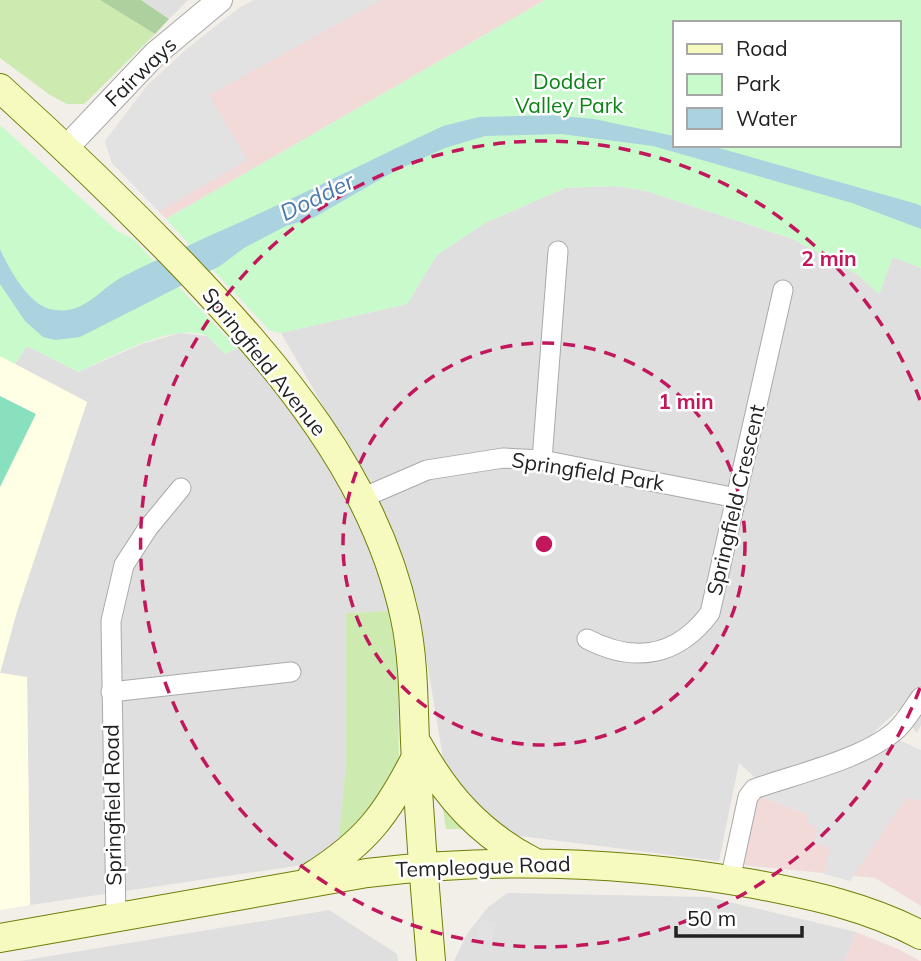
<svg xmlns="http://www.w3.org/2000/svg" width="921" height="961" font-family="Mulish,sans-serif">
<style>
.residential{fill:#e0dfdf}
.commercial{fill:#f2dad9}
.education{fill:#ffffe5}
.grass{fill:#cdebb0}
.forest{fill:#add19e}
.park{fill:#c8facc;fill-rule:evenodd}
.pitch{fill:#88e0be}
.parking{fill:#e2e2e2}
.water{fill:#aad3df}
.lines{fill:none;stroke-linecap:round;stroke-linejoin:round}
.minor-casing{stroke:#a9a9a9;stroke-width:21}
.tertiary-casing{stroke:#a9a9a9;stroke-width:26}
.secondary-casing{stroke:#707d05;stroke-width:30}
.minor{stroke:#fff;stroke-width:19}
.tertiary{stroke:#fff;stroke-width:24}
.secondary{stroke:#f7fabf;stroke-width:28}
.ring{fill:none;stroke:#c2185b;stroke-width:3.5;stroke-dasharray:12 9}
.labels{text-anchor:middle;stroke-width:5;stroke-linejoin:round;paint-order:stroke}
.street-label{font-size:21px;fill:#222;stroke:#fff}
.park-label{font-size:21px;fill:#0c8416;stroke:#fff}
.water-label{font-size:23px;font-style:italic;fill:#4a7aab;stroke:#fff}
.centre{fill:#c2185b;stroke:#fff;stroke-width:3.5}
.ring-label{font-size:21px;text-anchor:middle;font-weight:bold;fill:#c2185b;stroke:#fff;stroke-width:5;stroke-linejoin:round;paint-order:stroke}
</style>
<rect width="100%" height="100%" fill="#f2efe9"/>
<g class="residential">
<path d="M141,0H188L169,19Z"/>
<path d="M616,186L646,191L793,239L857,274L879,294L893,256L921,268V725L917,733L898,710L861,744L761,783L739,763L719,861L512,835L454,784L445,770L417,601L385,513L281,333L407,304L437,255L485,223L565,188Z"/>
<path d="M180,333L207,336L225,354L245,345L312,427L361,523L391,611L346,613V764L337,855L323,862L30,905L27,677L0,673L17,611L87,402L15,364L27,346L78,372L142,344Z"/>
<path d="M508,893L708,897L856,932L845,961H454L467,934L488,907Z"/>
<path d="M329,910L397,954L398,961H20Z"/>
</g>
<g class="commercial">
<path d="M254,0H545L166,219L112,163L105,141L147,86L187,49L239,8Z"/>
<path d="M829,789L921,800V906L875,878L741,865L759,796L807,814Z"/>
<path d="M856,932L898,949L920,961H845Z"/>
</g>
<path class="education" d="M0,356L87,402L17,611L0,673L27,677L30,905L0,910Z"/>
<g class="grass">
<path d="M0,0H100L155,34L84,104H67L50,95L0,58Z"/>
<path d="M391,611L398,651L399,776L337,855L346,764V613Z"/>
<path d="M442,804L464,829H446Z"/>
</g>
<path class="forest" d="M100,0H141L169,19L155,34Z"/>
<g class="park">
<path d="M545,0H921V268L893,257L879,294L857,274L793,239L646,191L616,186L565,188L485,223L437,255L407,304L281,333L270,331L166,219ZM674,23H898V145H674Z"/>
<path d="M0,125L117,231L132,238L237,348L225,354C219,349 212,338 205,335C170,323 110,358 78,372L27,346L15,364L0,356Z"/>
</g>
<path class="pitch" d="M0,396L36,414L0,487Z"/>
<g class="parking">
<path d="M254,0H381L209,95L247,160L159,211L112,163L105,141L147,86L187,49L239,8Z"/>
<path d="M899,740L921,750V800L906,798L850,881L824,874L830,848L814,843L817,829L807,823V814L759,796Z"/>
<path d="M481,919L497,923L491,943L478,938Z"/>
</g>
<path class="water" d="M550,115L594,119L674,136V145H708L917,204L921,206V229L852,203L653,146L561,134L485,136L445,148L393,172L313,218L286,226L244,248L220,266L80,337L55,340L43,337L25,321L0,284V249C9,269 30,308 55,310C86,314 99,289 124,276C172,252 221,231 269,209C328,182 385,153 443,126L479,117Z"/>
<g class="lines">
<g class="minor-casing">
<g id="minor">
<path d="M542,460L558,251"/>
<path d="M362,498L427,470L503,458L542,460L737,498"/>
<path d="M587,639C635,664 678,656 710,613L783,290"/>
<path d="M111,692L291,672"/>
<path d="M730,880L748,797L754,789C796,774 860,760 894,732C905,723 913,708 921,697"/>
<path d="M116,918L111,621L124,565L148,528L181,488"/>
</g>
</g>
<g class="tertiary-casing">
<path id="tertiary" d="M66,148L155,54L220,0"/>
</g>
<g class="secondary-casing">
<g id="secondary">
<path d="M0,88C63,145 124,204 183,265C279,366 375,477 405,618C415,665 413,713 416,761C420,827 425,894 431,961"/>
<path d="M418,745C446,796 480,834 532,861"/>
<path d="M312,876C366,842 387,814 416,757"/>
<path d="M0,938L367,873C497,857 625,861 754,884C812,895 868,907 921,935"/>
</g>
</g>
<use href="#minor" class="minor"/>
<use href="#tertiary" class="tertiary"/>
<use href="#secondary" class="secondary"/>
</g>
<g class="ring">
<circle cx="544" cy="544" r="201"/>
<path d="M920 688A403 403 0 1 1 920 400"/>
</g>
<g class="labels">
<g class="street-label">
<text transform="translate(141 72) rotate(-44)" y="7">Fairways</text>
<text transform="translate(264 362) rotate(51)" y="7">Springfield Avenue</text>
<text transform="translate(588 472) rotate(9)" y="7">Springfield Park</text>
<text transform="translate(736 500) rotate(-77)" y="7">Springfield Crescent</text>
<text transform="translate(113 805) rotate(-91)" y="7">Springfield Road</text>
<text transform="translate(483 867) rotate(-2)" y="7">Templeogue Road</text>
</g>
<g class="park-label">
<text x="569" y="89">Dodder<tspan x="569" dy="24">Valley Park</tspan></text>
</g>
<g class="water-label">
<text transform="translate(317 197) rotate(-26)" y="8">Dodder</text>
</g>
</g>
<circle cx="544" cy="544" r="10" class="centre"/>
<g class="ring-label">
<text x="829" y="266">2 min</text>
<text x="686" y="409">1 min</text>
</g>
<rect x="673" y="21" width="228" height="126" fill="#ffffff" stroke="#a7a7a7" stroke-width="2"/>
<rect x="687" y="44" width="35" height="10" fill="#f7fabf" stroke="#a7a7a7" stroke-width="2"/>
<text x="736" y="56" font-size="21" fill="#222222">Road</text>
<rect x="687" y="74" width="35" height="21" fill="#c8facc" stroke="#a7a7a7" stroke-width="2"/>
<text x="736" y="91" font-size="21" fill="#222222">Park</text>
<rect x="687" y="108" width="35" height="21" fill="#aad3df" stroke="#a7a7a7" stroke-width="2"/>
<text x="736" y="126" font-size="21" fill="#222222">Water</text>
<path d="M676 926v10h126v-10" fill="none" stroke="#222222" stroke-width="3.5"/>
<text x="687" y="926" font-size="21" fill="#222222" stroke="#ffffff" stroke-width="5" paint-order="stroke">50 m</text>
</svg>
